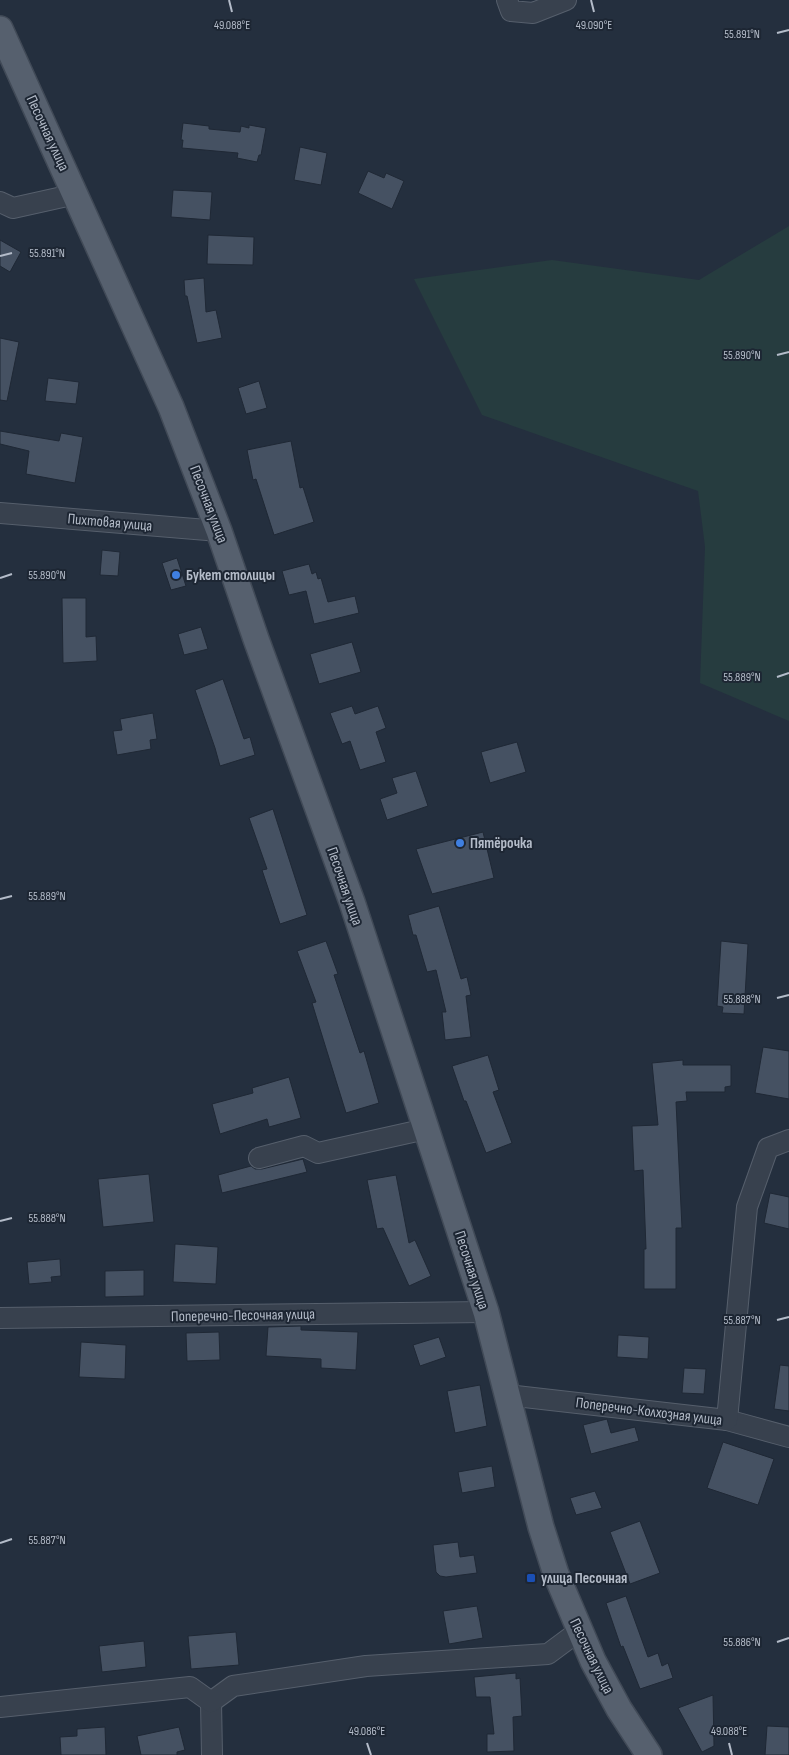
<svg xmlns="http://www.w3.org/2000/svg" width="789" height="1755" font-family="'Sofia Sans Condensed',sans-serif">
<style>
.green{fill:#263c3f}
.building{fill:#455162;stroke:#1f2835}
.lines{fill:none;stroke-linecap:round;stroke-linejoin:round}
.minor-casing{stroke:#565f6c;stroke-width:22}
.major-casing{stroke:#414a57;stroke-width:28}
.minor{stroke:#38414e;stroke-width:20}
.major{stroke:#56606e;stroke-width:25}
.ticks{fill:none;stroke:#b4bcc9;stroke-width:2}
.shop-dot{fill:#3f7fe0;stroke:#1d2633;stroke-width:2}
.transit-dot{fill:#1a4fb4;stroke:#1d2633;stroke-width:2}
.labels{text-anchor:middle;stroke-width:4;stroke-linejoin:round;paint-order:stroke}
.street-label{font-size:15px;fill:#b4bcc9;stroke:#1d2633}
.poi-label{font-size:15px;font-weight:bold;fill:#b4bcc9;stroke:#1d2633;text-anchor:start}
.ticks-label{font-size:12px;text-anchor:middle;fill:#b4bcc9;stroke:#1d2633;stroke-width:4;stroke-linejoin:round;paint-order:stroke}
</style>
<rect width="100%" height="100%" fill="#242f3e"/>
<path class="green" d="M789,226V721L700,683L705,547L698,491L482,415L414,279L552,260L699,280Z"/>
<g class="building">
<path d="M183,123L209,126V129L240,132L241,126L249,128V125L266,128L261,155H259L257,162L237,158L238,153L182,148L183,140H181Z"/>
<path d="M300,147L327,153L321,185L294,180Z"/>
<path d="M368,171L384,178L386,173L404,181L392,209L358,193Z"/>
<path d="M173,190L212,192L210,220L171,217Z"/>
<path d="M208,235L254,237L253,265L207,264Z"/>
<path d="M0,240L21,252L10,272L0,266Z"/>
<path d="M204,278L206,312L216,310L222,338L197,343L187,296H185L184,280Z"/>
<path d="M0,338L19,342L7,401L0,400Z"/>
<path d="M48,378L79,382L76,404L45,401Z"/>
<path d="M259,381L267,408L246,414L238,388Z"/>
<path d="M0,431L59,441L61,433L83,437L75,483L26,474L29,451L0,444Z"/>
<path d="M291,441L300,488L303,487L314,522L274,535L256,479L253,480L247,450Z"/>
<path d="M102,550L120,552L118,576L100,575Z"/>
<path d="M177,558L186,586L171,590L162,563Z"/>
<path d="M309,564L312,574L316,572L318,579L321,578L328,602L355,596L359,613L314,624L306,591L289,595L282,571Z"/>
<path d="M62,598H86V637L96,636L97,661L63,663Z"/>
<path d="M201,627L208,649L184,655L178,634Z"/>
<path d="M352,642L361,672L319,684L310,654Z"/>
<path d="M223,679L244,739L250,737L255,755L220,766L215,748L195,690Z"/>
<path d="M352,706L355,714L378,706L386,728L376,732L386,762L360,770L350,741L342,744L330,713Z"/>
<path d="M153,713L157,739L150,740L151,749L117,755L113,731L122,730L120,719Z"/>
<path d="M517,742L526,772L490,783L481,752Z"/>
<path d="M416,771L428,806L387,820L380,799L397,793L392,778Z"/>
<path d="M273,809L307,915L280,924L262,870L267,869L249,818Z"/>
<path d="M483,832L494,878L432,894L416,849Z"/>
<path d="M439,906L461,979L467,977L471,995L466,996L471,1037L445,1040L442,1012H446L436,970L427,972L416,935H413L408,915Z"/>
<path d="M326,941L338,974L334,975L360,1053L364,1051L379,1103L346,1113L312,1003L316,1002L297,951Z"/>
<path d="M721,941L748,944L744,1014L722,1013L723,1007L717,1006Z"/>
<path d="M763,1047L789,1051V1099L755,1093Z"/>
<path d="M488,1055L499,1090L493,1092L512,1143L486,1153L466,1101H464L452,1066Z"/>
<path d="M683,1060V1065H731V1086L725,1087V1092H686L687,1101L676,1102L682,1228H676V1289H644V1249H646L643,1170L634,1171L632,1126L658,1125L652,1063Z"/>
<path d="M289,1077L301,1118L269,1127L267,1119L220,1134L212,1104L253,1093L252,1088Z"/>
<path d="M303,1159L307,1172L222,1193L218,1175L251,1166L255,1169H262Z"/>
<path d="M149,1174L154,1222L103,1227L98,1179Z"/>
<path d="M396,1175L409,1243L415,1240L431,1276L409,1286L383,1228L377,1229L367,1180Z"/>
<path d="M770,1193L789,1197V1229L764,1223Z"/>
<path d="M175,1244L218,1247L216,1284L173,1282Z"/>
<path d="M60,1259L61,1276L51,1277L52,1282L29,1284L27,1262Z"/>
<path d="M144,1270V1296L105,1297V1271Z"/>
<path d="M301,1326V1330L358,1332L356,1370L321,1368V1359L266,1356L268,1327Z"/>
<path d="M219,1332L220,1360L187,1361L186,1333Z"/>
<path d="M618,1335L649,1337L648,1359L617,1357Z"/>
<path d="M439,1337L446,1357L420,1366L413,1345Z"/>
<path d="M81,1342L126,1345L125,1379L79,1377Z"/>
<path d="M780,1365L789,1366V1411L774,1409Z"/>
<path d="M684,1368L706,1369L704,1394L682,1393Z"/>
<path d="M480,1385L487,1426L455,1433L447,1391Z"/>
<path d="M607,1419L611,1433L635,1427L639,1441L591,1454L583,1425Z"/>
<path d="M723,1442L774,1459L758,1505L707,1488Z"/>
<path d="M492,1466L495,1487L462,1493L458,1472Z"/>
<path d="M595,1491L602,1508L576,1515L570,1498Z"/>
<path d="M640,1521L660,1573L630,1584L610,1532Z"/>
<path d="M458,1542L460,1557L474,1555L477,1573L446,1577L440,1576L436,1572L433,1545Z"/>
<path d="M626,1596L648,1657L658,1653L662,1666L668,1663L673,1678L640,1689L623,1646L621,1647L606,1603Z"/>
<path d="M477,1606L483,1638L449,1644L443,1611Z"/>
<path d="M236,1632L239,1665L191,1669L188,1636Z"/>
<path d="M144,1641L146,1667L102,1672L99,1646Z"/>
<path d="M516,1673V1679L520,1678L522,1716L513,1717L514,1751L487,1752V1734H494L490,1697H476L474,1677Z"/>
<path d="M713,1695L714,1746L702,1752L678,1708Z"/>
<path d="M767,1726L789,1727V1755H765Z"/>
<path d="M105,1727L106,1755H61L60,1737L77,1736V1729Z"/>
<path d="M179,1727L185,1750L177,1752V1755H141L137,1736Z"/>
</g>
<g class="lines">
<g class="minor-casing">
<g id="minor">
<path d="M507,0L511,11L533,13L566,0"/>
<path d="M0,202L13,208L76,194"/>
<path d="M0,513L219,531"/>
<path d="M259,1158L304,1146L318,1153L426,1129"/>
<path d="M0,1318L486,1312"/>
<path d="M507,1395L727,1420L789,1437"/>
<path d="M727,1420L747,1207L768,1148L789,1140"/>
<path d="M211,1702L212,1755"/>
<path d="M0,1707L190,1687L211,1702L233,1686L366,1666L548,1654L579,1631"/>
</g>
</g>
<g class="major-casing">
<path id="major" d="M0,29L171,407L219,531L256,639L352,902L486,1312L541,1527L556,1574L593,1661L619,1709L649,1755"/>
</g>
<use href="#minor" class="minor"/>
<use href="#major" class="major"/>
</g>
<path class="ticks" d="M229,0L232,12M591,0L594,12M777,33L789,30M0,256L12,253M777,355L789,352M0,578L12,574M777,677L789,673M0,899L12,896M777,998L789,995M0,1221L12,1218M777,1320L789,1317M0,1543L12,1539M777,1642L789,1638M367,1743L371,1755M729,1743L732,1755"/>
<g class="shop-dot">
<circle cx="176" cy="575" r="5"/>
<circle cx="460" cy="843" r="5"/>
</g>
<rect class="transit-dot" x="526" y="1573" width="10" height="10" rx="2.5"/>
<g class="labels">
<g class="street-label">
<text transform="translate(48 133) rotate(65)" y="5">Песочная улица</text>
<text transform="translate(209 504) rotate(69)" y="5">Песочная улица</text>
<text transform="translate(110 522) rotate(5)" y="5">Пихтовая улица</text>
<text transform="translate(345 886) rotate(71)" y="5">Песочная улица</text>
<text transform="translate(472 1270) rotate(72)" y="5">Песочная улица</text>
<text transform="translate(243 1315) rotate(-1)" y="5">Поперечно-Песочная улица</text>
<text transform="translate(649 1411) rotate(7)" y="5">Поперечно-Колхозная улица</text>
<text transform="translate(592 1656) rotate(64)" y="5">Песочная улица</text>
</g>
<g class="poi-label">
<text x="186" y="580">Букет столицы</text>
<text x="470" y="848">Пятёрочка</text>
<text x="541" y="1583">улица Песочная</text>
</g>
</g>
<g class="ticks-label">
<text x="232" y="29">49.088°E</text>
<text x="594" y="29">49.090°E</text>
<text x="742" y="38">55.891°N</text>
<text x="47" y="257">55.891°N</text>
<text x="742" y="359">55.890°N</text>
<text x="47" y="579">55.890°N</text>
<text x="742" y="681">55.889°N</text>
<text x="47" y="900">55.889°N</text>
<text x="742" y="1003">55.888°N</text>
<text x="47" y="1222">55.888°N</text>
<text x="742" y="1324">55.887°N</text>
<text x="47" y="1544">55.887°N</text>
<text x="742" y="1646">55.886°N</text>
<text x="367" y="1735">49.086°E</text>
<text x="729" y="1735">49.088°E</text>
</g>
</svg>
